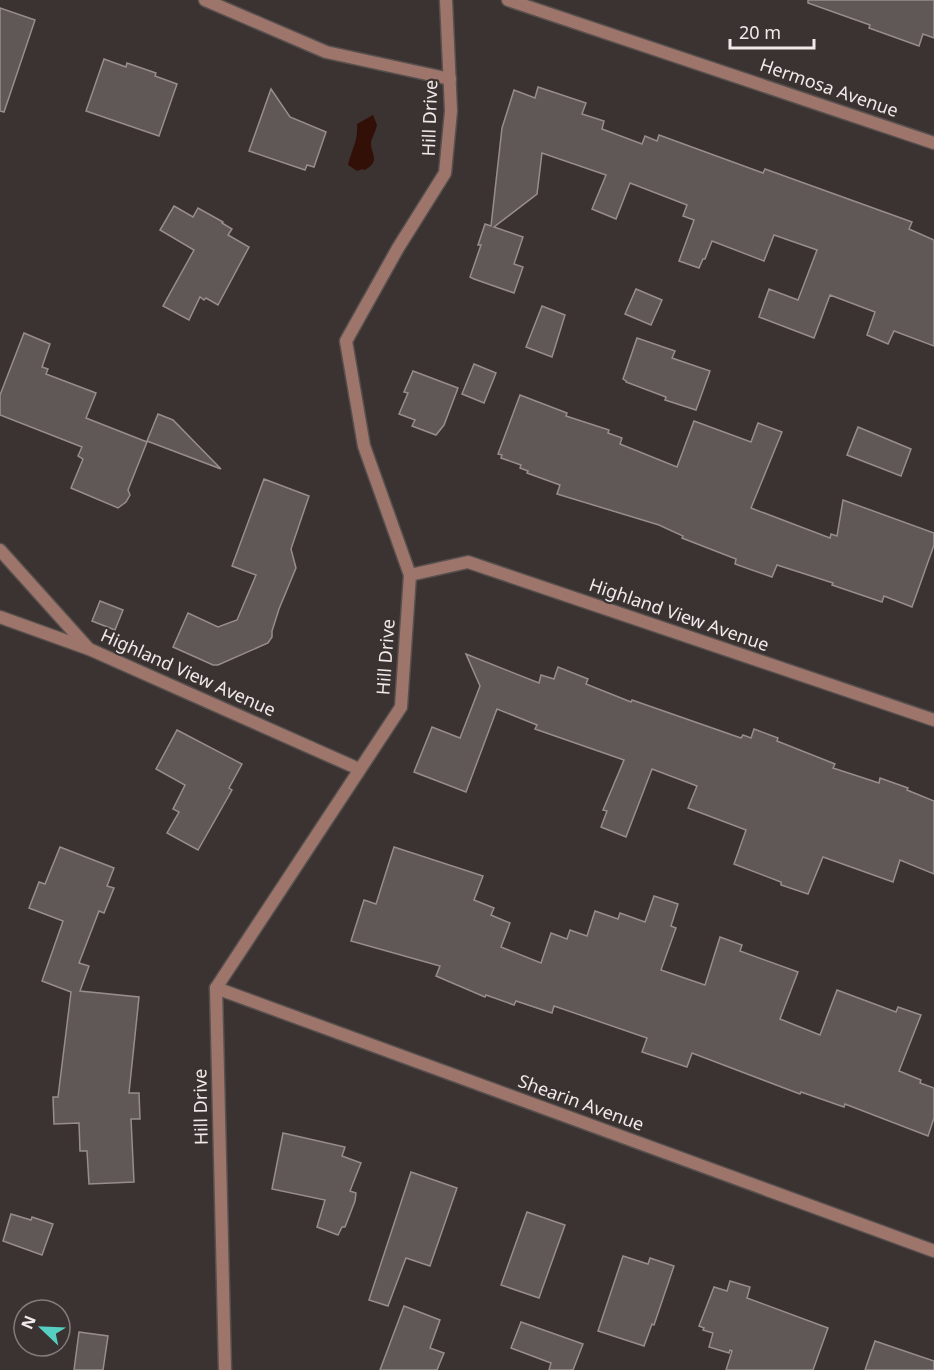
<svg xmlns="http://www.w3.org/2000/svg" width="934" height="1370" font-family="'Noto Sans',sans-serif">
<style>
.water{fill:#321007}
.building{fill:#605856;stroke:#978e8c;stroke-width:1.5}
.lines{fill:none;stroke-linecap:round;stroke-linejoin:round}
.minor-casing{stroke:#57504e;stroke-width:15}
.minor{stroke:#9d756a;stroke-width:12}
.labels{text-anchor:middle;stroke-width:4.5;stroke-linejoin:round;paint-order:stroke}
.street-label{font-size:18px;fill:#efeae9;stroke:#3a3331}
</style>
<rect width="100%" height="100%" fill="#3a3331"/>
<path class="water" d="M373,115L377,125C376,131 371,139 371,144C372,156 380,161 365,170L362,169L357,171L348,165C352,148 358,142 357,124Z"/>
<g class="building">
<path d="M808,0H934V38L923,34L919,46L869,28L870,25L808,3Z"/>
<path d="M0,8L35,20L4,112L0,111Z"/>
<path d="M104,59L126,67L127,63L156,73L155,76L177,84L159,136L86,111Z"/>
<path d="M538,87L586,103L582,114L604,121L602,129L642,144L645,136L657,141L659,135L763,173L765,169L912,222L909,229L934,240V346L894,331L888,344L867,335L875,312L830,295L814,338L759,317L769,289L798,300L817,250L774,235L764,261L712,241L705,259H703L699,268L679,261L694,220L683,216L687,205L630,183L616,219L592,209L606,175L542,153L537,194L494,227L523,237L514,264L523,267L514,293L474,279L470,277L481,245H478L485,224L491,226L502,128L514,90L535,98Z"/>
<path d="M271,89L290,117L326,132L314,167L307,165L305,170L249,151Z"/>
<path d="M174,206L193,217L198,208L223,222L222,223L232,229L228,235L249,247L218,305L206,298L204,300L200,297L189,320L163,306L194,250L160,230Z"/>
<path d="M636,289L662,300L651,325L625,314Z"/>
<path d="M542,306L565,315L552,357L526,347Z"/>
<path d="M24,333L50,344L42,367L48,369L46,374L96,393L86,418L147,442L128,490L130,495L126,502L118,508L71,488L83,459L78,456L82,447L0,415V395Z"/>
<path d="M637,338L675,351L672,358L710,371L696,410L665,400L666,397L626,382V381L623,379Z"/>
<path d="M474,364L496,373L484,403L462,394Z"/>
<path d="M413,371L458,388L444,425L436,435L412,426L415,420L399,414L408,393L404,392Z"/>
<path d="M520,395L567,413L566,416L609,430L608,433L622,438L620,444L677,467L694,421L751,442L758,423L782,432L751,508L830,538L831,534L837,536L843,500L934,533V545L912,607L884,596L882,602L832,585L833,583L777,565L772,577L735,564L736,559L682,538L683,536L659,525L557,494L560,485L527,473L528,471L520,468L521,465L501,458L502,455L498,454Z"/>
<path d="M158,414L173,420L221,469L147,441Z"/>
<path d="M858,427L911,449L901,476L847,455Z"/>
<path d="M264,479L309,496L291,549L296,568L279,609L272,631V637L268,643L218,665H213L173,647L188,613L218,627L237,620L256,575L232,566Z"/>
<path d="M100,601L123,610L115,630L92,621Z"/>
<path d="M466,654L539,683L541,675L554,679L558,667L588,679L586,684L631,702L632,700L741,738L743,735L751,738L754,729L778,738L777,741L835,764L833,768L879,783L880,778L908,788L907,790L934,801V874L900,860L893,882L823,857L808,894L781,885V882L734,864L746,830L688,808L697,786L652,769L626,837L601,827L607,811L603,810L624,760L535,729L537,725L497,709L466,792L414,772L432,727L460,738L480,686Z"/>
<path d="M177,730L242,764L229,788L232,790L198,850L167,833L179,812L173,809L185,785L156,769Z"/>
<path d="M60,847L114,868L107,886L114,888L104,913L99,911L79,963L89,966L80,991L139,997L129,1093H139L140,1119H131L134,1182L89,1184L87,1151H80L79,1123L54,1124L53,1097H58L71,992L42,981L63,921L29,908L39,882L45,884Z"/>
<path d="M394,847L483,876L474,900L494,908L491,915L510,923L501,947L541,963L551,933L567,939L570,930L587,936L595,911L618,919L620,913L645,922L654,896L678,904L671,926L676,928L661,970L705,985L720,937L742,945L740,951L798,972L780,1019L820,1035L837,990L896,1012L898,1007L921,1015L899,1071L921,1080L920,1083L934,1088V1118L928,1136L845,1104L844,1107L801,1092L800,1094L692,1053L687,1067L642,1052L647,1038L554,1006L552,1013L516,1001L514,1005L486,995L485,997L436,976L440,966L351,941L364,900L376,904Z"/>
<path d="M283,1133L345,1147L342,1156L361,1163L350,1191L356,1193L355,1201L345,1227H342L338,1235L317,1227L325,1200L272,1189Z"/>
<path d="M411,1172L457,1188L430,1266L406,1258L388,1306L369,1300Z"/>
<path d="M527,1212L565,1225L539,1298L501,1285Z"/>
<path d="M11,1214L31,1220L32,1217L53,1224L42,1255L3,1241Z"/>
<path d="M623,1256L648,1264L650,1258L674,1266L654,1325L652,1324L644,1346L598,1331Z"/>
<path d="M730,1281L750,1287L747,1298L828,1328L813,1370H726L732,1351L730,1350L729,1353L709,1347L713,1333L703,1330L704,1328L699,1326L714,1287L727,1291Z"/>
<path d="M404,1306L440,1320L430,1348L444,1353L437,1370H380Z"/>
<path d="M521,1322L583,1344L573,1370H549L551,1363L511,1348Z"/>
<path d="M79,1332L108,1336L103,1370H74Z"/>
<path d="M875,1341L934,1361V1370H865Z"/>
</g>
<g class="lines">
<g class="minor-casing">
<g id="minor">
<path d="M205,0L326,52L450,79"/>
<path d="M508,0L934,143"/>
<path d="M0,550L88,648"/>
<path d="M410,575L468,562L934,720"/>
<path d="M0,617L89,649L359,769"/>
<path d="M216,988L934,1251"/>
<path d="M225,1370L216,988L401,707L410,575L364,446L346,341L398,248L445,173L451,111L446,0"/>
</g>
</g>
<use href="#minor" class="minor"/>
</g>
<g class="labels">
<g class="street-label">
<text transform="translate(829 88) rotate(19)" y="6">Hermosa Avenue</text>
<text transform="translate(430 118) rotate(-88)" y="6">Hill Drive</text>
<text transform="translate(679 615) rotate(19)" y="6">Highland View Avenue</text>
<text transform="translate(386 657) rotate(-86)" y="6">Hill Drive</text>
<text transform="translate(188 673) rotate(24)" y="6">Highland View Avenue</text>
<text transform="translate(581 1103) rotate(20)" y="6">Shearin Avenue</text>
<text transform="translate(201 1107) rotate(-91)" y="6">Hill Drive</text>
</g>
</g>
<g transform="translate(42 1328) rotate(293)"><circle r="28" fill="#3a3331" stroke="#827c7b" stroke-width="1.5"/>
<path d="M0-4.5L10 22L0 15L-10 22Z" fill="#57cec2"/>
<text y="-9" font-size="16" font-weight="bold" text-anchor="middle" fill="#efeae9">N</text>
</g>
<path d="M730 39v9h84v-9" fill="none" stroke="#efeae9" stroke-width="3"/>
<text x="739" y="39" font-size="18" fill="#efeae9" stroke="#3a3331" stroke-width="4.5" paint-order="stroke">20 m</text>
</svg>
